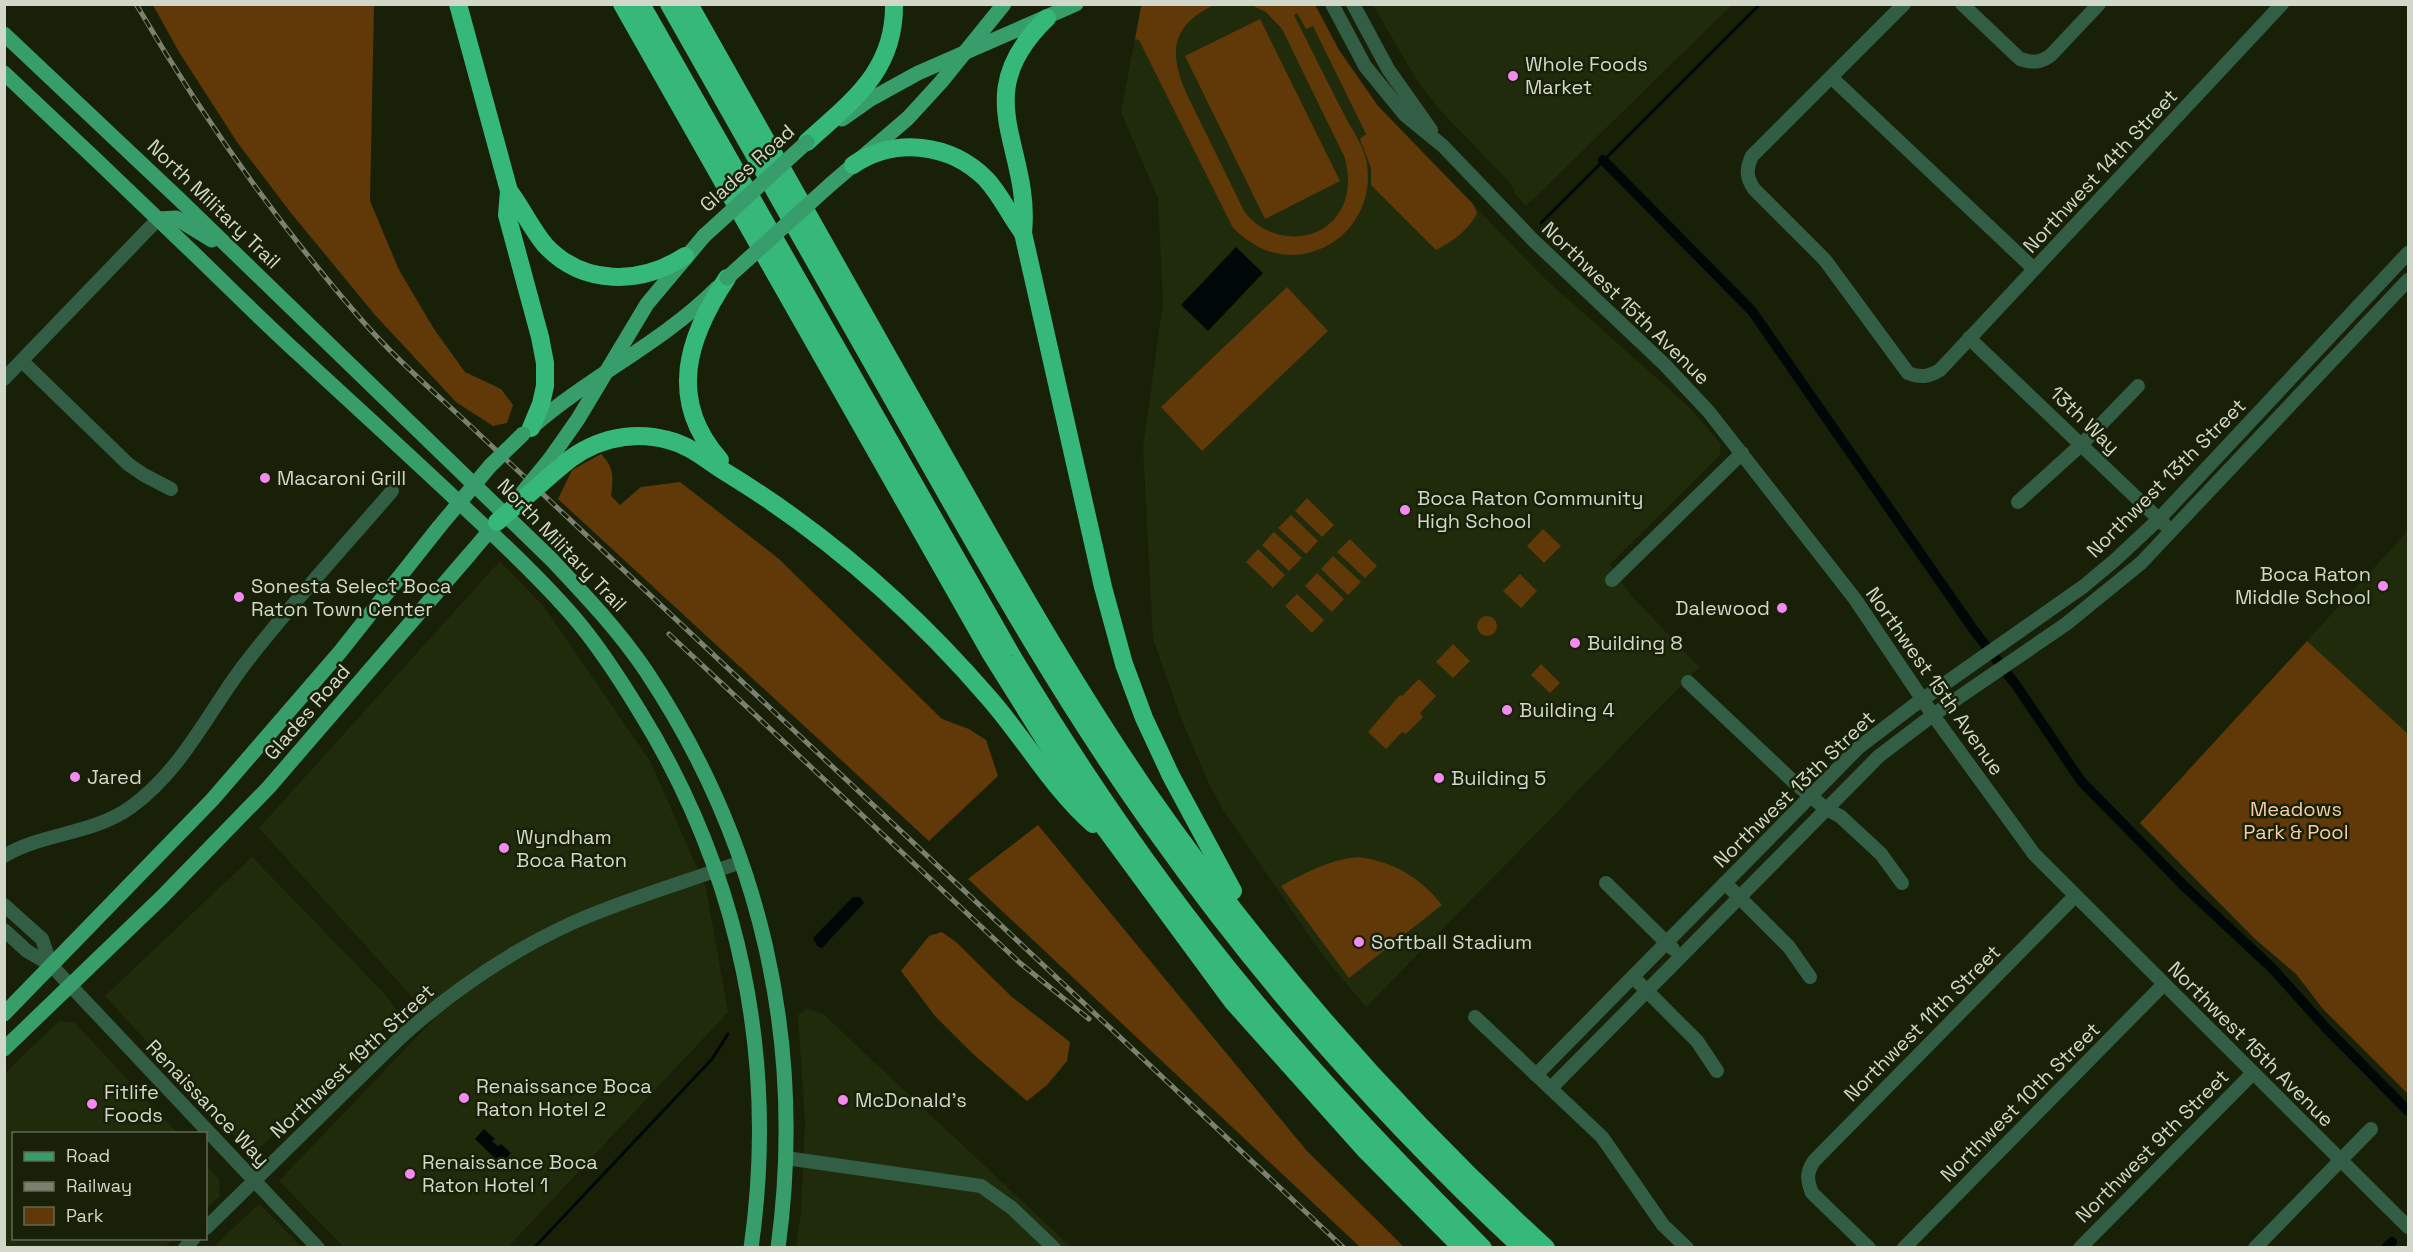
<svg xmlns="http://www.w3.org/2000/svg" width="2413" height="1252" font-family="'Space Grotesk',sans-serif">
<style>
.built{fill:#202b0b}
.green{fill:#613808}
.water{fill:#000807}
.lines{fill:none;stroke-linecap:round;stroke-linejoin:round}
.stream{stroke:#000807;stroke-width:3}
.canal{stroke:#000807;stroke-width:10}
.minor{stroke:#315e44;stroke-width:14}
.major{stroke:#379e6b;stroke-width:15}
.highway{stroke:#35b879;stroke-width:18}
.rail-casing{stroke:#7a826f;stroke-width:5}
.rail{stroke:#182108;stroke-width:3;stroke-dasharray:9;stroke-linecap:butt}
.major-bridge{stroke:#379e6b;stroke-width:15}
.highway-bridge{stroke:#35b879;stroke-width:18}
.poi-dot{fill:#f489f0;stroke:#182108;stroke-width:2}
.labels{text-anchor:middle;stroke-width:5;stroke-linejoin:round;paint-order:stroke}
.poi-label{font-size:20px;fill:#d1d8c9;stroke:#182108;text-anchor:start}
.street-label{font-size:20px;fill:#d1d8c9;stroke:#182108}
.park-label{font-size:20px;fill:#f7cca7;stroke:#182108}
</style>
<rect width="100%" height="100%" fill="#182108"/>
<g class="built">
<path d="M1146,5H1316L1339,50L1378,106L1543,277L1689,407L1720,443V455L1610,564L1629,593L1699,667L1366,1007L1324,957L1223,810L1209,784L1181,718L1153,639L1143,447L1163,302L1158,198L1121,112L1141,7Z"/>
<path d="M1373,5H1732L1526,206L1516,195L1511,184L1441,111L1418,82Z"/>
<path d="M2408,531V736L2307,641Z"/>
<path d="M500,561L544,607L650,761L706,888L728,1012L508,1247H344L279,1181L433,1020L259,828Z"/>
<path d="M252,857L383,992L399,1013L258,1150L243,1146L105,996Z"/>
<path d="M807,1009L822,1013L1071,1247L796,1248L801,1211L805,1122L798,1015Z"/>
<path d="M59,1021L75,1023L177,1133L14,1134V1238L174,1239L164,1247H5V1073Z"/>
<path d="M206,1165L219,1179L220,1196L206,1209Z"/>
<path d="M259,1204L302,1247H213Z"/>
</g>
<g class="green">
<path d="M1146,4L1214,5C1150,35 1181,82 1204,129C1217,156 1231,184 1244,211C1270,247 1330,246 1345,200C1350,186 1348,172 1345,158L1282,29L1266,12L1251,5H1315L1339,50L1378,106L1473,204L1477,213C1469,230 1452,242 1436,250L1371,185V168L1360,139L1366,134L1313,26L1306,29L1297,13L1294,15C1311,49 1328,83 1346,118C1352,130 1363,145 1366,159C1375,200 1352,240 1312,252C1281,261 1255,249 1233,228L1139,40L1135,39L1141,7Z"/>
<path d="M153,5H374L370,201L399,270L434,329L465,372L501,389L513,405L507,423L493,426L456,402L375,315L291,213L237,142L179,52Z"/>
<path d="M1260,19L1340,181L1265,219L1185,56Z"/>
<path d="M1287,287L1328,331L1202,451L1161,407Z"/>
<path d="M601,454C615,468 613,478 611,496L620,505L641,487L680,482L779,559L942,719L969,729L986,740L998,776L929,841L558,499L572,470Z"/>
<path d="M1307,498L1334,525L1322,537L1295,511Z"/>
<path d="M1291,515L1318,541L1306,554L1278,528Z"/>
<path d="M1543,529L1561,546L1544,563L1527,546Z"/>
<path d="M1274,532L1302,558L1289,571L1262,545Z"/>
<path d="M1350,539L1377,566L1365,578L1337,552Z"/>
<path d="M1258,549L1285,575L1273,588L1246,562Z"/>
<path d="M1333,556L1361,582L1348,595L1321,569Z"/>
<path d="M1317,573L1344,599L1332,612L1305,586Z"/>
<path d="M1520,574L1537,591L1521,608L1503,591Z"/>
<path d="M1297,594L1324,620L1312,633L1285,606Z"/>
<circle cx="1487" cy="626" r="10"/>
<path d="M2307,641L2408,734V1094L2323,1009L2296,974L2255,939L2140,823Z"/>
<path d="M1453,644L1470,661L1453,678L1436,662Z"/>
<path d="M1541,664L1560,683L1550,693L1531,675Z"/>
<path d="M1419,679L1436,696L1420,713L1423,717L1406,734L1402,732L1386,749L1368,732L1400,695L1402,696Z"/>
<path d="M1038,825L1307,1151L1404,1247H1360L968,879Z"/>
<path d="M1358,857C1395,862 1419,877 1442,905L1349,978L1281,886C1306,872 1329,860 1358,857Z"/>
<path d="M942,932L956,942L1012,997L1070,1042L1067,1061L1047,1085L1027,1101L972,1053L935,1016L901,971L929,936Z"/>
</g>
<g class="water">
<path d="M1236,247L1263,273L1208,331L1181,305Z"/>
<path d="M853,897H860L864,903L822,948L817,946L813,938Z"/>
<path d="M484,1129L495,1139L492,1141L498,1146L501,1144L511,1153L501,1164L475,1139Z"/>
</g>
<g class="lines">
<g class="stream">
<path d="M1541,223L1760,4"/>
<path d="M534,1248L712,1059L728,1034"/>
</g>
<g class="canal">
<path d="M1603,160L1752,311L1973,629L2016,685L2081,781L2184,886L2272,968L2326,1028L2408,1111"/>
<path d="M2386,1248L2392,1242"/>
</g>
<g class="minor">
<path d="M1332,4L1365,66L1405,115L1443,146L1533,240L1665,365L1709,412L1855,599L1933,715L2034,854L2408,1227"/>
<path d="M1353,4L1388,69L1431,130"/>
<path d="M1904,4L1752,156C1746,169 1746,177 1754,189L1825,260L1908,373C1921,378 1928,377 1940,370L2282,4"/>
<path d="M1962,4L2020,59C2033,63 2040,63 2051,55L2099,4"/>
<path d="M1831,77L2034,269"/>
<path d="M1969,338L2165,525"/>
<path d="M22,361L128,464L144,475L171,489"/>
<path d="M4,379L158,219"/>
<path d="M2018,502L2082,444L2138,386"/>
<path d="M1612,580L1742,453"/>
<path d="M1688,682L1796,784L1826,809L1840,816L1881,854L1902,883"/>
<path d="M4,856C44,832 92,835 131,807C182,770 207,714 244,665C290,605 342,549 392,491"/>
<path d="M1606,883L1673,949"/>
<path d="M1725,883L1789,947L1810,977"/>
<path d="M4,905L42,939L51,965"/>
<path d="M4,930L27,951L51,965L318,1248"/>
<path d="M1633,977L1697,1041L1717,1071"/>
<path d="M1475,1017L1602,1137L1663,1225L1687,1248"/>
<path d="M1536,1075L1858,748L1913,706L2084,586L2115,560L2159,519L2408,253"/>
<path d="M1551,1088L1879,756L1933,715L2066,624L2141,563L2408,280"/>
<path d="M786,1158L981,1186L1012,1208L1054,1248"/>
<path d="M206,1228L401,1037C452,991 509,952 572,923C626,899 685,882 741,862"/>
<path d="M185,1248L194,1238"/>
<path d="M1869,1248L1812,1193C1807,1180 1806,1173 1814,1161L2074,897"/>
<path d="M1904,1248L2163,985"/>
<path d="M2080,1248L2253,1073"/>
<path d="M2255,1248L2371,1129"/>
</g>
<g class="major">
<path d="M4,34L180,200L552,560C585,595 619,631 646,671C761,844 806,1041 778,1248"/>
<path d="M4,73C65,130 125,187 185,245C224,282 262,321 302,357C356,407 410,456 464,507C501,542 539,577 573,616C598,645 620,679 640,712C740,874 778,1059 751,1248"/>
<path d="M842,119L869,100L918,73L1076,4"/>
<path d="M831,184L908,118L941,82L1004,4"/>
<path d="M158,219L176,218L212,240"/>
<path d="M532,427C590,376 662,343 717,288"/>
<path d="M550,459L578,419L647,304L704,236"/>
<path d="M4,1014L212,800L340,652L439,527"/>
<path d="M4,1049L161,898L269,787L469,555"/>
</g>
<g class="highway">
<path d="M458,4L509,191L507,215L540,337L545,363V386L541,404L531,428"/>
<path d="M622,4L991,654L1073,785L1232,1001L1366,1151L1462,1248"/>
<path d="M641,4L1012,656C1083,774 1161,888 1249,994C1322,1083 1402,1166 1483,1248"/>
<path d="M669,4C752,150 834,296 917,442C993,577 1069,711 1160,837C1266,986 1388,1123 1522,1248"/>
<path d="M689,4C769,146 849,288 929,429C998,551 1066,673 1145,789C1261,956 1396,1111 1546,1248"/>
<path d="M1047,18C965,97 1032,146 1023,233L1103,587L1124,664L1144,718L1171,776L1233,891"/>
<path d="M807,142C852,101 895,71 894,4"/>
<path d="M853,165C895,137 950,143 986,179C1001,195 1010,216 1023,233"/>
<path d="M509,191C522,208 531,228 545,245C583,286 641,285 685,256"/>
<path d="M720,460C667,400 687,338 727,278"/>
<path d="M559,468C589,441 628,429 668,440C692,446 707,461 727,473C825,533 914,611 989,698C1025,739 1052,788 1093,824"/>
</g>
<g class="rail-casing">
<g id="rail">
<path d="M136,4C201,115 274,219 359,317C395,359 439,396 480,435L1344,1248"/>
<path d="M669,634L1020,963L1089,1019"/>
</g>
</g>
<use href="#rail" class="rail"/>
<g class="major-bridge">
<path d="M704,236L807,142"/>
<path d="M727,278L831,184"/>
<path d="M523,492L550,459"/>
<path d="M439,527L490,466L523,434"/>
<path d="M469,555L503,515"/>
</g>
<path class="highway-bridge" d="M497,522L559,468"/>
</g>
<g class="poi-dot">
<circle cx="1513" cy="76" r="6"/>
<circle cx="265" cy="478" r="6"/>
<circle cx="1405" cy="510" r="6"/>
<circle cx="2383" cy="586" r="6"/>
<circle cx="239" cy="597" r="6"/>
<circle cx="1782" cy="608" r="6"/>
<circle cx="1575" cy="643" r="6"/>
<circle cx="1507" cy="710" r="6"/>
<circle cx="75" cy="777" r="6"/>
<circle cx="1439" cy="778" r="6"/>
<circle cx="504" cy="848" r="6"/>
<circle cx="1359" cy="942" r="6"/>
<circle cx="464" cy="1098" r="6"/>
<circle cx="843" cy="1100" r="6"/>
<circle cx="92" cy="1104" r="6"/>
<circle cx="410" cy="1174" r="6"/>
</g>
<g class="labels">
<g class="poi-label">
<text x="1525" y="71">Whole Foods<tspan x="1525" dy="23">Market</tspan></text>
<text x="277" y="485">Macaroni Grill</text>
<text x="1417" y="505">Boca Raton Community<tspan x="1417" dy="23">High School</tspan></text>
<text x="2371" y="581" text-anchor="end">Boca Raton<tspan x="2371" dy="23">Middle School</tspan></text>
<text x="251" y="593">Sonesta Select Boca<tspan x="251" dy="23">Raton Town Center</tspan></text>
<text x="1770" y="615" text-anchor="end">Dalewood</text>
<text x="1587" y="650">Building 8</text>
<text x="1519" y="717">Building 4</text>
<text x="87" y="784">Jared</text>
<text x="1451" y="785">Building 5</text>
<text x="516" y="844">Wyndham<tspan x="516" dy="23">Boca Raton</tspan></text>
<text x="1371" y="949">Softball Stadium</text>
<text x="476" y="1093">Renaissance Boca<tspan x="476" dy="23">Raton Hotel 2</tspan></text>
<text x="104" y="1099">Fitlife<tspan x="104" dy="23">Foods</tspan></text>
<text x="855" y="1107">McDonald's</text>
<text x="422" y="1169">Renaissance Boca<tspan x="422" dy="23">Raton Hotel 1</tspan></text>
</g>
<g class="street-label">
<text transform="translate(747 168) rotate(-42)" y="7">Glades Road</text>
<text transform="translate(2100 171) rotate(-47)" y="7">Northwest 14th Street</text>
<text transform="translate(214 204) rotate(44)" y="7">North Military Trail</text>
<text transform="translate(1626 303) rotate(44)" y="7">Northwest 15th Avenue</text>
<text transform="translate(2085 420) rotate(44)" y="7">13th Way</text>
<text transform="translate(2166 478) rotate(-45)" y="7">Northwest 13th Street</text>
<text transform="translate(562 545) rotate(46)" y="7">North Military Trail</text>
<text transform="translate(1935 681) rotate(55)" y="7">Northwest 15th Avenue</text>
<text transform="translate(307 712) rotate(-49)" y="7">Glades Road</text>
<text transform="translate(1794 789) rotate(-44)" y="7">Northwest 13th Street</text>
<text transform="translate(1922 1023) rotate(-45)" y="7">Northwest 11th Street</text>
<text transform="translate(2251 1044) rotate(45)" y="7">Northwest 15th Avenue</text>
<text transform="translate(352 1061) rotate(-43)" y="7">Northwest 19th Street</text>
<text transform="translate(2020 1102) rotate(-45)" y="7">Northwest 10th Street</text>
<text transform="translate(208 1103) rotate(46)" y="7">Renaissance Way</text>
<text transform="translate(2152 1146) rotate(-45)" y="7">Northwest 9th Street</text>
</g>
<g class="park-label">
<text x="2296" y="816">Meadows<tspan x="2296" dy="23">Park &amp; Pool</tspan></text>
</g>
</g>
<rect width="2413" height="1252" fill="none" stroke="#d1d8c9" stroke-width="12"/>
<rect x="12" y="1132" width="195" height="108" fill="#182108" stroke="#626a55" stroke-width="1.5"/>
<rect x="24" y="1152" width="30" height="9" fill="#379e6b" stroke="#626a55" stroke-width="1.5"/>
<text x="66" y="1162" font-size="18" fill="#d1d8c9">Road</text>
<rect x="24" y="1182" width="30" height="9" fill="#7a826f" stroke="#626a55" stroke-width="1.5"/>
<text x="66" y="1192" font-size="18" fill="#d1d8c9">Railway</text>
<rect x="24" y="1207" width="30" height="18" fill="#613808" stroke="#626a55" stroke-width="1.5"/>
<text x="66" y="1222" font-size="18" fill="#d1d8c9">Park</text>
</svg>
